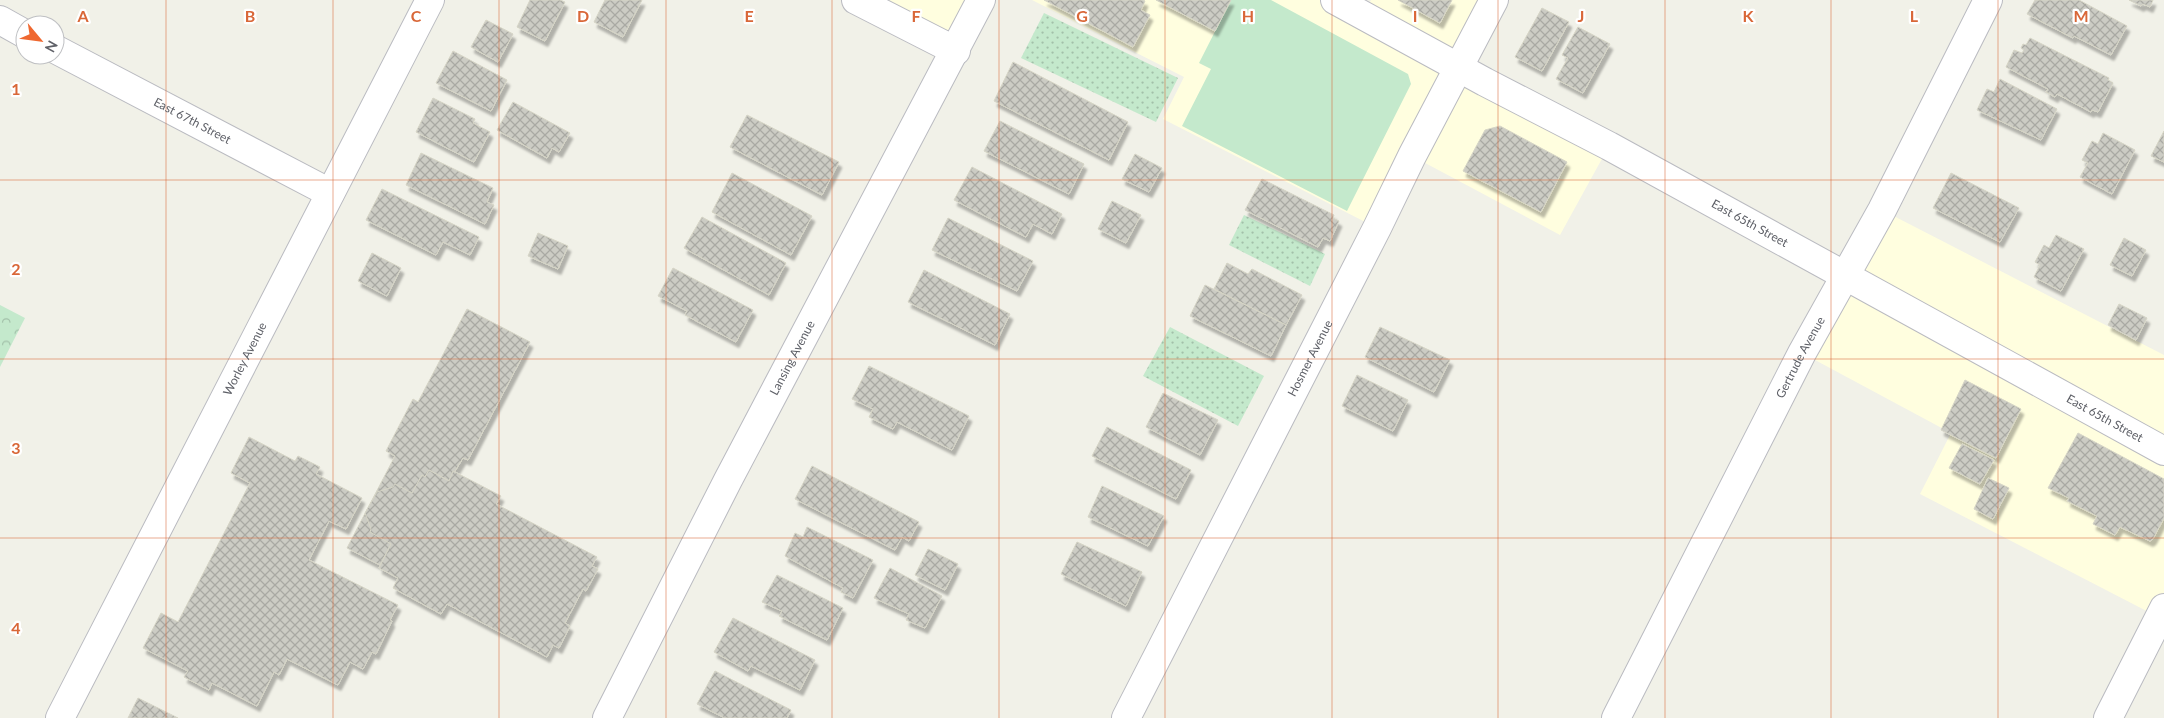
<svg xmlns="http://www.w3.org/2000/svg" width="2164" height="718" font-family="Lato,sans-serif">
<style>
.commercial{fill:#fffedf}
.grass{fill:url(#grass-dots)}
.forest{fill:url(#forest-crowns)}
.green{fill:#c4e9cc}
.building{fill:url(#building-cross-hatch);stroke:#d6d5c6;filter:url(#shadow)}
.lines{fill:none;stroke-linecap:round;stroke-linejoin:round}
.minor-casing{stroke:#babbc1;stroke-width:30}
.tertiary-casing{stroke:#babbc1;stroke-width:30}
.minor{stroke:#fff;stroke-width:28}
.tertiary{stroke:#fff;stroke-width:28}
.grid{fill:none;stroke:#d96738;stroke-width:1;stroke-opacity:0.55}
.labels{text-anchor:middle;stroke-width:4.5;stroke-linejoin:round;paint-order:stroke}
.street-label{font-size:12px;fill:#5f6168;stroke:#fff}
.grid-label{font-size:16px;text-anchor:middle;font-weight:bold;fill:#d96738;stroke:#fff;stroke-width:4.5;stroke-linejoin:round;paint-order:stroke}
</style>
<defs>
<pattern id="grass-dots" width="8" height="8" patternUnits="userSpaceOnUse" patternTransform="scale(1.25)"><rect width="8" height="8" fill="#c4e9cc"/><path d="M2 2h.1M6 6h.1" fill="none" stroke="#a2c0a9" stroke-width="1.8" stroke-linecap="round"/></pattern>
<pattern id="forest-crowns" width="20" height="18" patternUnits="userSpaceOnUse" patternTransform="scale(1.25)"><rect width="20" height="18" fill="#c4e9cc"/><path d="M2 6a3 3 0 1 1 6 0M12 15a3 3 0 1 1 6 0" fill="none" stroke="#a2c0a9"/></pattern>
<pattern id="building-cross-hatch" width="8" height="8" patternUnits="userSpaceOnUse" patternTransform="scale(1.25)"><rect width="8" height="8" fill="#ccccc4"/><path d="M0 0l8 8M0 8l8-8" fill="none" stroke="#a9a9a3"/></pattern>
<filter id="shadow"><feDropShadow dx="3" dy="5.5" stdDeviation="1" flood-color="#0004"/></filter>
</defs>
<rect width="100%" height="100%" fill="#f1f1e8"/>
<g class="commercial">
<path d="M856,0H981L956,51Z"/>
<path d="M1032,0H1335L1363,15L1371,0H1494L1458,68L1609,146L1560,235L1412,156L1377,228L1163,119L1184,77Z"/>
<path d="M1882,210L2164,355V620L1920,494L1951,433L1802,353Z"/>
</g>
<g class="grass">
<path d="M1044,13L1178,78L1156,122L1021,58Z"/>
<path d="M1244,215L1325,254L1310,286L1229,245Z"/>
<path d="M1170,327L1264,376L1238,426L1143,376Z"/>
</g>
<path class="forest" d="M0,305L25,318L0,367Z"/>
<path class="green" d="M1231,0H1271L1408,74L1411,84L1347,211L1182,126L1211,69L1199,63Z"/>
<g class="building">
<path d="M530,0H560L565,2L545,41L517,27Z"/>
<path d="M605,0H642L623,37L594,22Z"/>
<path d="M1044,0H1143L1145,1L1141,10L1150,15L1133,47Z"/>
<path d="M1156,0H1231L1215,31Z"/>
<path d="M1398,0H1452L1440,23Z"/>
<path d="M2035,0H2079L2127,26L2111,55L2074,36L2073,38L2027,14Z"/>
<path d="M2129,0H2153L2150,7L2143,4L2141,6Z"/>
<path d="M1542,8L1569,22L1542,71L1515,57Z"/>
<path d="M486,20L513,34L498,62L471,47Z"/>
<path d="M1578,27L1610,44L1583,93L1556,79L1568,58L1562,55Z"/>
<path d="M2030,38L2109,78L2108,80L2113,83L2098,112L2092,110L2091,112L2057,94L2055,97L2046,92L2048,89L2006,67L2014,50L2022,53L2024,50L2021,48L2023,44L2026,45Z"/>
<path d="M453,51L507,80L491,111L436,83Z"/>
<path d="M1013,62L1128,122L1109,160L994,101Z"/>
<path d="M2000,79L2057,109L2041,140L1977,110L1987,89L1994,92Z"/>
<path d="M433,98L475,119L473,123L490,132L474,162L416,132Z"/>
<path d="M513,102L570,133L559,152L552,148L547,158L497,130Z"/>
<path d="M747,115L839,162L822,195L730,147Z"/>
<path d="M1000,121L1084,164L1069,194L984,151Z"/>
<path d="M1500,126L1567,162L1541,212L1463,171L1485,130Z"/>
<path d="M2164,131V162L2151,156Z"/>
<path d="M2103,133L2135,150L2112,194L2080,177L2088,163L2082,160L2092,141L2098,144Z"/>
<path d="M421,153L493,188L487,202L494,205L485,224L406,185Z"/>
<path d="M1135,154L1162,168L1149,192L1122,179Z"/>
<path d="M972,167L1062,214L1052,234L1033,224L1026,237L954,200Z"/>
<path d="M732,173L812,216L791,255L712,212Z"/>
<path d="M1951,173L2019,208L2000,242L1933,208Z"/>
<path d="M1262,179L1334,215L1333,218L1339,221L1330,241L1323,238L1318,247L1245,210Z"/>
<path d="M382,189L479,237L470,255L443,242L436,255L366,220Z"/>
<path d="M1112,201L1141,215L1126,243L1098,229Z"/>
<path d="M702,217L786,263L769,295L684,248Z"/>
<path d="M948,218L1033,261L1017,291L932,250Z"/>
<path d="M538,233L568,246L558,269L528,256Z"/>
<path d="M2056,235L2084,249L2061,291L2034,277L2040,265L2035,262L2044,245L2049,248Z"/>
<path d="M2124,238L2146,250L2132,276L2110,265Z"/>
<path d="M372,253L401,268L387,296L358,281Z"/>
<path d="M1227,263L1248,274L1252,269L1302,295L1286,325L1214,289Z"/>
<path d="M673,268L753,310L736,342L685,315L687,311L658,296Z"/>
<path d="M924,270L1010,314L995,345L908,302Z"/>
<path d="M1205,285L1286,325L1271,356L1190,316Z"/>
<path d="M2119,304L2147,318L2136,340L2108,325Z"/>
<path d="M467,309L530,342L468,460L463,458L449,481L429,470L425,477L422,475L387,541L391,544L380,565L347,548L395,456L386,451L413,399L418,402Z"/>
<path d="M1380,327L1450,360L1434,392L1365,357Z"/>
<path d="M869,366L969,416L952,450L897,422L893,429L869,417L873,409L852,399Z"/>
<path d="M1357,375L1408,400L1393,431L1342,406Z"/>
<path d="M1965,380L2021,409L1996,458L1941,430Z"/>
<path d="M1163,393L1218,420L1200,455L1146,427Z"/>
<path d="M1107,427L1191,470L1176,499L1092,456Z"/>
<path d="M2078,433L2164,479V518L2153,539L2150,541L2120,527L2115,535L2093,524L2097,516L2067,501L2069,498L2048,488Z"/>
<path d="M249,437L295,461L298,456L320,467L316,474L362,498L346,529L329,521L309,560L398,605L390,620L392,621L376,654L372,652L363,669L350,662L338,685L287,659L279,675L274,672L257,706L212,683L209,690L184,677L188,671L143,648L161,613L178,622L250,483L231,473Z"/>
<path d="M1962,444L1994,460L1980,484L1949,468Z"/>
<path d="M812,466L919,522L909,541L902,537L895,550L795,499Z"/>
<path d="M429,470L449,481L453,471L501,496L496,504L597,557L592,566L598,569L586,591L583,589L565,623L570,626L559,648L553,645L547,657L447,604L441,614L393,588L398,578L379,568L391,544L370,532L371,529L365,513L377,492L393,487L395,484L412,493L422,475L425,477Z"/>
<path d="M1988,478L2009,488L1993,519L1974,509Z"/>
<path d="M1102,486L1164,516L1148,546L1088,517Z"/>
<path d="M807,527L873,560L853,598L841,592L843,588L785,556L795,533L803,537Z"/>
<path d="M1077,542L1142,572L1126,606L1061,574Z"/>
<path d="M928,549L958,564L945,590L915,575Z"/>
<path d="M890,568L942,596L925,628L906,620L909,614L874,598Z"/>
<path d="M777,575L843,608L827,640L779,616L782,611L762,602Z"/>
<path d="M733,618L815,660L800,690L751,666L748,671L714,652Z"/>
<path d="M715,671L791,710L787,718H725L697,704Z"/>
<path d="M138,698L178,718H128Z"/>
</g>
<g class="lines">
<g class="minor-casing">
<g id="minor">
<path d="M856,0L956,51"/>
<path d="M0,20L25,34"/>
<path id="s1" d="M55,49L330,193"/>
<path id="s2" d="M60,718L430,0"/>
<path id="s3" d="M1126,718L1377,228L1412,156L1494,0"/>
<path id="s4" d="M1616,718L1802,353L1882,210L1988,0"/>
<path d="M2108,718L2164,608"/>
</g>
</g>
<g class="tertiary-casing">
<g id="tertiary">
<path id="s5" d="M1335,0L1485,82L1609,146L2164,451"/>
<path id="s6" d="M607,718L728,480L981,0"/>
</g>
</g>
<use href="#minor" class="minor"/>
<use href="#tertiary" class="tertiary"/>
</g>
<path class="grid" d="M166,0V718M333,0V718M499,0V718M666,0V718M832,0V718M999,0V718M1165,0V718M1332,0V718M1498,0V718M1665,0V718M1831,0V718M1998,0V718M0,180H2164M0,359H2164M0,538H2164"/>
<g class="labels">
<g class="street-label">
<text dy="4" stroke="none"><textPath href="#s1" startOffset="155">East 67th Street</textPath></text>
<text dy="4" stroke="none"><textPath href="#s5" startOffset="471">East 65th Street</textPath></text>
<text dy="4" stroke="none"><textPath href="#s6" startOffset="405">Lansing Avenue</textPath></text>
<text dy="4" stroke="none"><textPath href="#s4" startOffset="405">Gertrude Avenue</textPath></text>
<text dy="4" stroke="none"><textPath href="#s2" startOffset="404">Worley Avenue</textPath></text>
<text dy="4" stroke="none"><textPath href="#s3" startOffset="404">Hosmer Avenue</textPath></text>
<text dy="4" stroke="none"><textPath href="#s5" startOffset="876">East 65th Street</textPath></text>
</g>
</g>
<g class="grid-label">
<text x="83" y="22">A</text>
<text x="250" y="22">B</text>
<text x="416" y="22">C</text>
<text x="583" y="22">D</text>
<text x="749" y="22">E</text>
<text x="916" y="22">F</text>
<text x="1082" y="22">G</text>
<text x="1248" y="22">H</text>
<text x="1415" y="22">I</text>
<text x="1581" y="22">J</text>
<text x="1748" y="22">K</text>
<text x="1914" y="22">L</text>
<text x="2081" y="22">M</text>
<text x="16" y="95">1</text>
<text x="16" y="275">2</text>
<text x="16" y="454">3</text>
<text x="16" y="634">4</text>
</g>
<g transform="translate(40 40) rotate(119)"><circle r="24" fill="#ffffff" stroke="#bfc0c3"/>
<path d="M0-4L9 19L0 12L-9 19Z" fill="#ef6830"/>
<text y="-8" font-size="14" font-weight="bold" text-anchor="middle" fill="#5f6168">N</text>
</g>
</svg>
